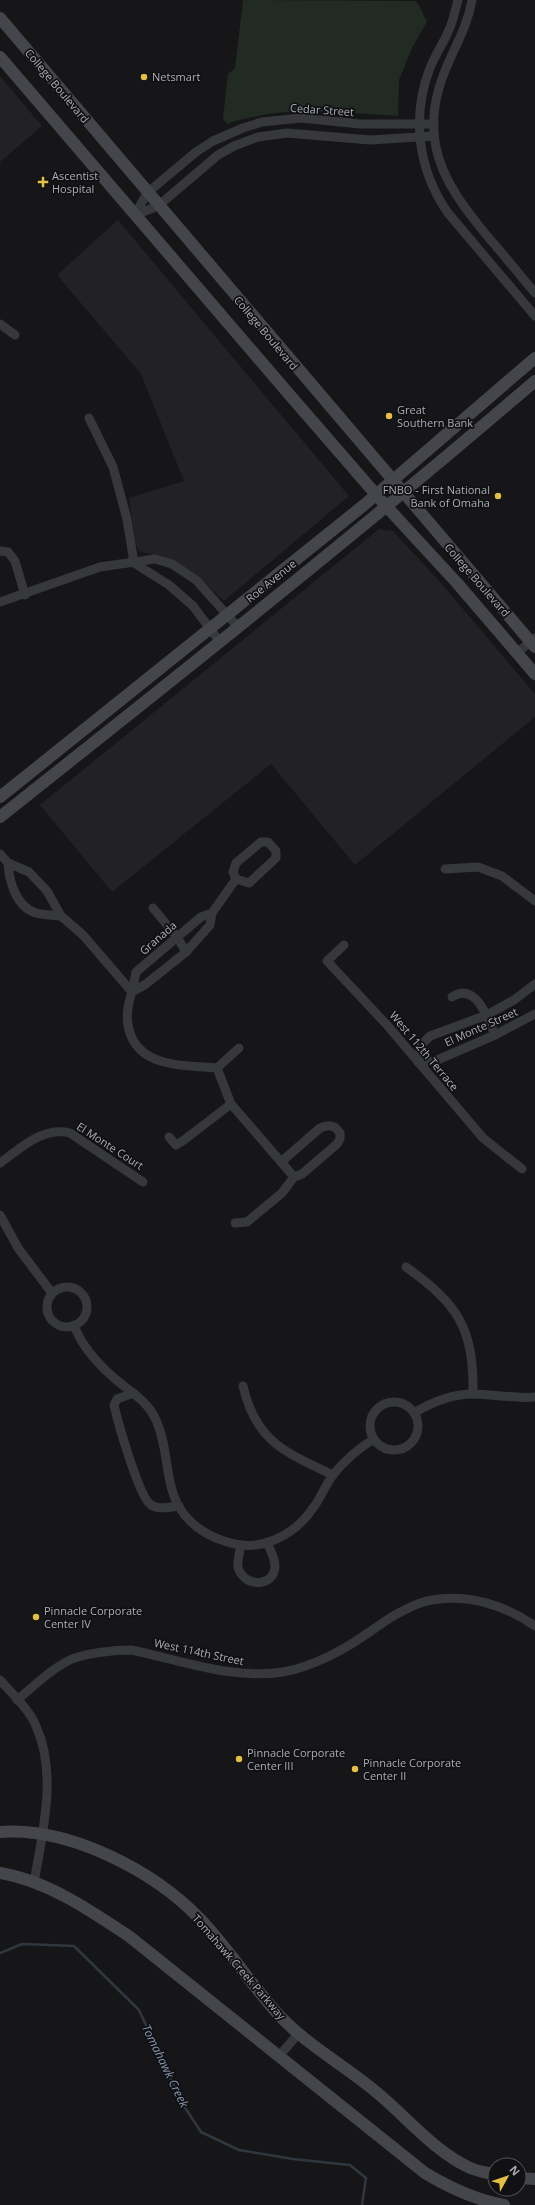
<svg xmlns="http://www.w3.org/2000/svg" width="535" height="2205" font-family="'Open Sans',sans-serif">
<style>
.built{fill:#222225}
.green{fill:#222a24}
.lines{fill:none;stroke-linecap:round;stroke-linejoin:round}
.stream{stroke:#30373f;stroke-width:2.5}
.street{stroke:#37383c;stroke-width:9}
.secondary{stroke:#45464c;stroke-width:12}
.poi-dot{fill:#e3c043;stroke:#111113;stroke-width:1.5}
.labels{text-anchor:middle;stroke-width:3.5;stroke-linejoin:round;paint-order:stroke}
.poi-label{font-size:11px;fill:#a9acb7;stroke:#111113;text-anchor:start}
.street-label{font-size:11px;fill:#a9acb7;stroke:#111113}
.water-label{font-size:12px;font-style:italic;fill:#8395af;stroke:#111113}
</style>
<rect width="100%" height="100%" fill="#161618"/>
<g class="built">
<path d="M0,76L42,126L0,162Z"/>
<path d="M118,220L349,496L224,601L191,571L170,560L139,551L136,545L129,498L184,481L141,374L57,275Z"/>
<path d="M379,529L393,531L441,583L535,694V717L355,865L271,764L112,892L40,805Z"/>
</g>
<path class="green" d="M243,0L415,1L419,5L427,22L412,48L399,80L398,116C337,113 287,104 227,124L223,119L228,74L235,68Z"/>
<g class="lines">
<path class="stream" d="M0,1953L22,1944L74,1946L139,2010L182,2103L201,2132L239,2150L293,2159L350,2165L366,2178L362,2205"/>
<g class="street">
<path d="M458,0C455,11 453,22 448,32C443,44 435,55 430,68C411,117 418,170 448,213L535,316"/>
<path d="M472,0C466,34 448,56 439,88C421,150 450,191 488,237C504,255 519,274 535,293"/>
<path d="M135,215L147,193L196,152L213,141L243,128L262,122L301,118L360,124H434"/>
<path d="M135,215L158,206L218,155L234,146L258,137L287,133L370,140L434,136"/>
<path d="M0,324L15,335"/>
<path d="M89,418L113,467L127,519L134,563"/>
<path d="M0,551L8,552L15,561L25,595"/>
<path d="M134,563L169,585L193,606L220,642"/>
<path d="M0,602L100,567L155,559L172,564L196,580L238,627"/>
<path d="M517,653L535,638"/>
<path d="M261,842H268L276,851V858L249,883L236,879L233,872L236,863Z"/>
<path d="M0,854L8,863L29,872L47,891L61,916L83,935L132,992C121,1023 129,1053 164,1062C181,1067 200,1066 217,1068L231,1104L294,1177"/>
<path d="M8,863C9,881 16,907 36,913C43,915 53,915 61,916"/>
<path d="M445,869L478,867L502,876L535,901"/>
<path d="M153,908L177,937L186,952"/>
<path d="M344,945L327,961L387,1025L483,1138L522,1169"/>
<path d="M535,984L514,1000L487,1015L430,1036L420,1046L418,1062L435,1061L495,1035L535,1014"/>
<path d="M132,992L146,984L186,952L210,925L212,913L236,879"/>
<path d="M132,992L136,972L201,917L212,913"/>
<path d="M452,997C475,981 488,1018 495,1035"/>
<path d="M217,1068L239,1048"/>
<path d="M169,1137L176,1145L184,1140L231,1104"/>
<path d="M0,1163C21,1148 43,1126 70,1133L143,1182"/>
<path d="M0,1215L18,1248L52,1293"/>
<path d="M235,1223L247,1222L282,1193L294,1177L302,1174L337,1144L340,1139V1133C335,1125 329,1124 320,1128L281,1162"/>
<path d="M406,1267C458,1304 474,1328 473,1394"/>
<circle cx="67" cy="1307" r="20"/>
<path d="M74,1325C81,1345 98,1364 114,1378C129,1391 147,1400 156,1420C169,1448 164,1480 179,1507C190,1525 207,1536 227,1542C260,1553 294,1536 313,1508C321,1498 325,1485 333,1475C344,1461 359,1448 374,1439"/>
<path d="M243,1386C256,1442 285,1452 333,1475"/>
<path d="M134,1393L117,1399L114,1405C118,1423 138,1492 149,1503C156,1511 170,1507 179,1506"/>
<circle cx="394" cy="1426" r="24"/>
<path d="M414,1413C432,1402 452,1394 473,1394C493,1394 514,1399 535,1397"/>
<path d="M241,1545C240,1551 237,1561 238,1567C243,1587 274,1589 275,1566C275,1558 270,1550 267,1542"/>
<path d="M0,1680C12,1694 29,1709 36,1726C58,1774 42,1834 34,1883"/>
<path d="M17,1700C34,1686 52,1668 72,1659C88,1653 114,1650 131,1650C181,1660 231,1680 283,1672C312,1667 344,1650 368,1633C377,1627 386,1620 395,1615C406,1609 421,1601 432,1600C469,1594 505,1605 535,1626"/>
<path d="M279,2056L299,2033"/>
</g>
<g class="secondary">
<path d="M0,18L535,647"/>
<path d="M0,57L288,393L386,506L457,583L535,674"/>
<path d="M0,797L364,505L535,358"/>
<path d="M0,817C180,674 361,531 535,381"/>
<path d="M0,1832C69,1827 153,1870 200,1919C228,1948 250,1983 277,2013C307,2046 348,2067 381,2096C410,2121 434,2150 468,2167C476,2171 486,2172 495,2175"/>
<path d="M0,1873C48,1881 91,1911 130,1937L425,2173C450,2188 475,2200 504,2205"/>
<path d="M519,2178L535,2179"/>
</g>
</g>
<g class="poi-dot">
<circle cx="144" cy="77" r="4"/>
<path d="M41 176h4v4h4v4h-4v4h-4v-4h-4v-4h4z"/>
<circle cx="389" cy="416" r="4"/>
<circle cx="498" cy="496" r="4"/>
<circle cx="36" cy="1617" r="4"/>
<circle cx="239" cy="1759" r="4"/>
<circle cx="355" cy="1769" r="4"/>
</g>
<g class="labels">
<g class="poi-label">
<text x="152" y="81">Netsmart</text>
<text x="52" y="180">Ascentist<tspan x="52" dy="13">Hospital</tspan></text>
<text x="397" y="414">Great<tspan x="397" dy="13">Southern Bank</tspan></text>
<text x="490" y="494" text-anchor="end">FNBO - First National<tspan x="490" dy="13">Bank of Omaha</tspan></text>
<text x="44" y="1615">Pinnacle Corporate<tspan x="44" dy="13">Center IV</tspan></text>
<text x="247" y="1757">Pinnacle Corporate<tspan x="247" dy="13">Center III</tspan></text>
<text x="363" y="1767">Pinnacle Corporate<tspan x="363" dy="13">Center II</tspan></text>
</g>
<g class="street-label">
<text transform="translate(57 86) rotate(50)" y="4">College Boulevard</text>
<text transform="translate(322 110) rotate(4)" y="4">Cedar Street</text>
<text transform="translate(266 333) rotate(50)" y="4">College Boulevard</text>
<text transform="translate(477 580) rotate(49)" y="4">College Boulevard</text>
<text transform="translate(271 581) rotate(-39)" y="4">Roe Avenue</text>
<text transform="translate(158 938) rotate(-41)" y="4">Granada</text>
<text transform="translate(481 1027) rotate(-24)" y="4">El Monte Street</text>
<text transform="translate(424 1051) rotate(50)" y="4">West 112th Terrace</text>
<text transform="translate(110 1146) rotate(33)" y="4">El Monte Court</text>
<text transform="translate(199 1652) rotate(12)" y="4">West 114th Street</text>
<text transform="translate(239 1967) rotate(49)" y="4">Tomahawk Creek Parkway</text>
</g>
<g class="water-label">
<text transform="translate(165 2066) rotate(64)" y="4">Tomahawk Creek</text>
</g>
</g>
<g transform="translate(507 2177) rotate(50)"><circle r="19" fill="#111113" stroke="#4e4f55"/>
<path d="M0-3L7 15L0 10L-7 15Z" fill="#e3c043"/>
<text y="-6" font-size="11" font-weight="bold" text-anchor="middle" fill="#a9acb7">N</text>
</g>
</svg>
